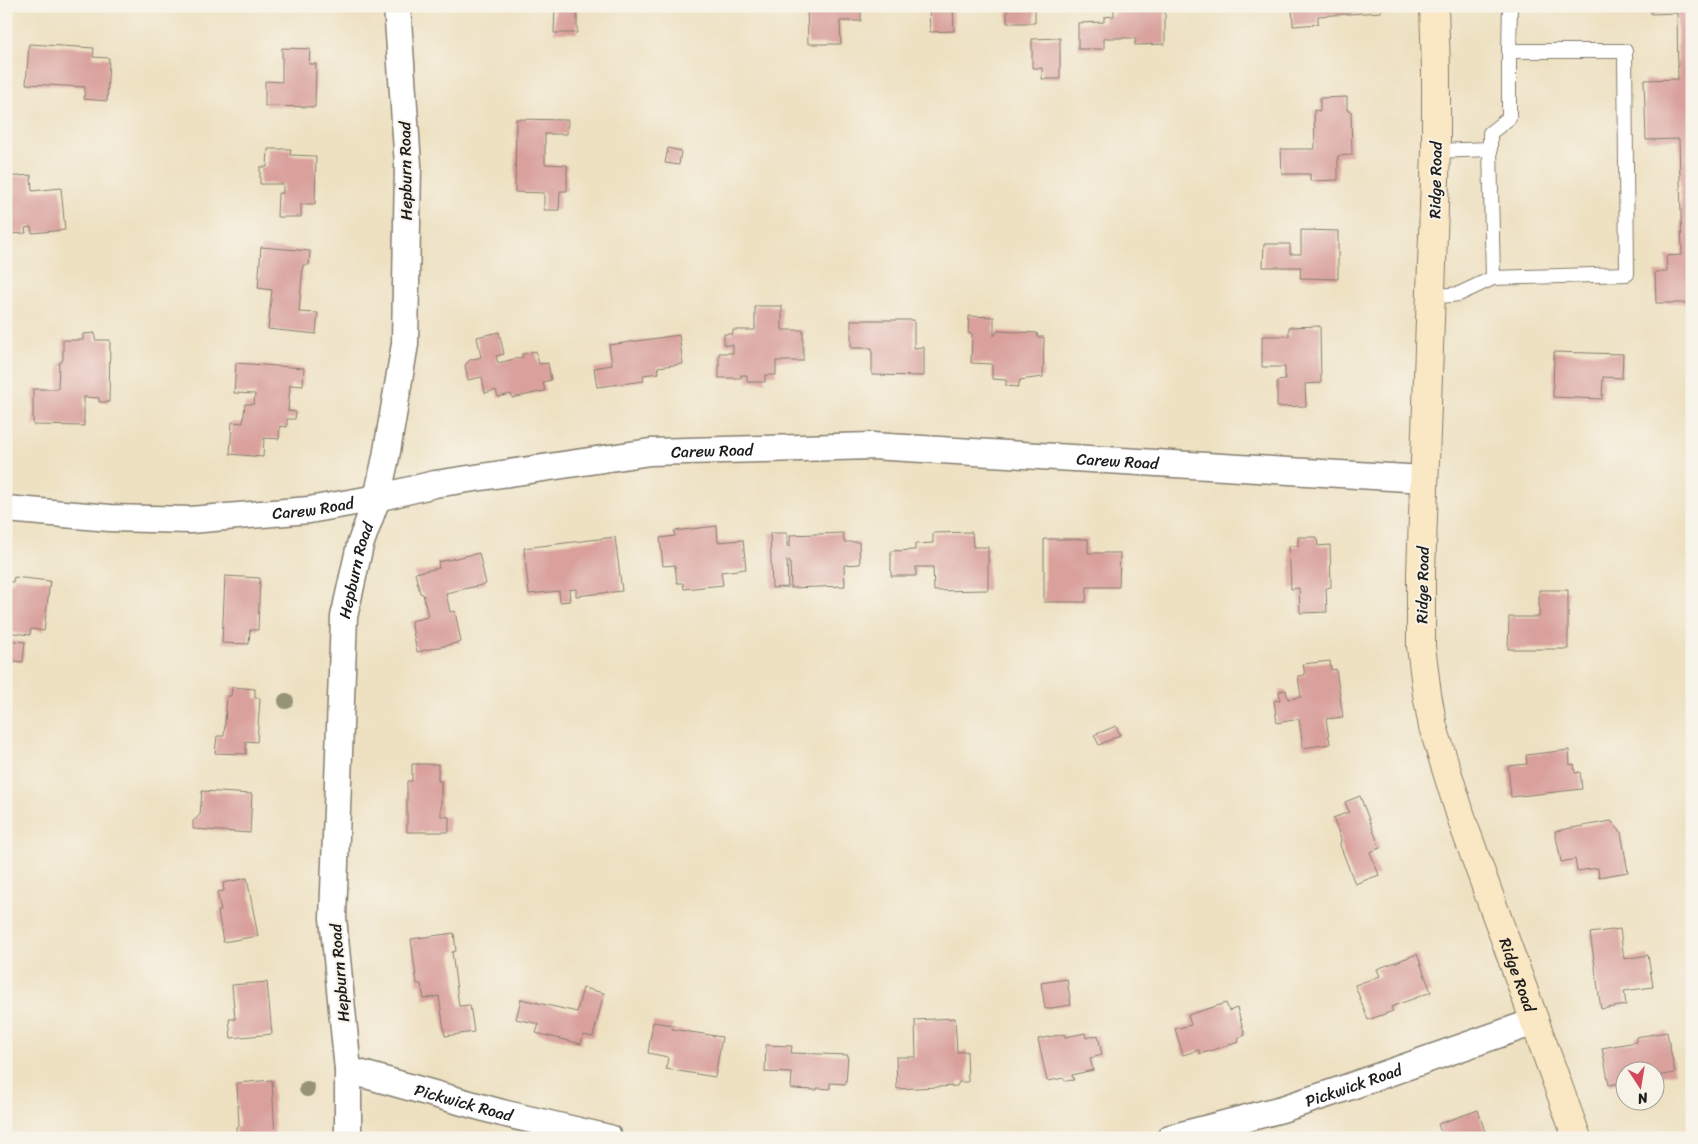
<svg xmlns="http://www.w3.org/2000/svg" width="1698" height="1144" font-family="Sriracha,sans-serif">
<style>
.building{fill:#d9a09c}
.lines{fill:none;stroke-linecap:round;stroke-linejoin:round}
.lane-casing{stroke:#857e6f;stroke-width:16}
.street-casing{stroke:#857e6f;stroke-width:29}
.secondary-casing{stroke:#857e6f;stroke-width:30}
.lane{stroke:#fff;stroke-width:14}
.street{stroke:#fff;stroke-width:26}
.secondary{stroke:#fae7c3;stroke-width:28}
.tree{fill:#969376}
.labels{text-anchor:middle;stroke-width:4;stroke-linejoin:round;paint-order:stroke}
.street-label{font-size:16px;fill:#1c1c1c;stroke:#f7f3e8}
</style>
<rect width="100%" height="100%" fill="#f7f3e8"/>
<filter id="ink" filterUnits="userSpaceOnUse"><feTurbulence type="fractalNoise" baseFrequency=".02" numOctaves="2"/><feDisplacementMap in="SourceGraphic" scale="10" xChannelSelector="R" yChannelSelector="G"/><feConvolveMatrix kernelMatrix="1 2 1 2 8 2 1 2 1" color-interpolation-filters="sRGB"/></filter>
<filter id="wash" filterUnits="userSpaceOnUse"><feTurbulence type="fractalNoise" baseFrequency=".0096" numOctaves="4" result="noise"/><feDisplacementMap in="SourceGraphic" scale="20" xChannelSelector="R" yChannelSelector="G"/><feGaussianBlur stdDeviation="1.12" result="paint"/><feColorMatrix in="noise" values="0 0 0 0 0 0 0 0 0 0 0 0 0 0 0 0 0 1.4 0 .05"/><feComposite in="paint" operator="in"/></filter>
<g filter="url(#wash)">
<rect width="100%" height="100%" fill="#eee1c2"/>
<g id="blocks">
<g class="building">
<path d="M555,6H577V33H554Z"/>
<rect x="781" y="6" width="14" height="2"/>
<path d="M807,6H861V21H840L841,44H808Z"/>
<path d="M929,6H953L954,31L930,32Z"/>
<path d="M989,6H1035V23H1007V8L989,9Z"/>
<path d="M1114,6H1165V44L1135,45V38H1104V49H1078V23L1104,22V17L1114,16Z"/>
<path d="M1292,6H1381V12L1318,16V24L1293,26Z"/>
<path d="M1651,6H1692V303H1656L1655,272H1667L1666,256L1682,255L1679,139L1646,140L1644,80L1678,79L1677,13L1651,14Z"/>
<path d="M1060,38V79H1042V68H1032V39Z"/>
<path d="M29,44L94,48L93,57L109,58L107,101L84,99L85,87L26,84Z"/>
<path d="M282,48L310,49L309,64H316L315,107L265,106V81L282,82Z"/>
<path d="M1347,97V110L1351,111L1352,155L1338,156V180L1310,181V174H1282L1281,149H1315L1314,110L1320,111V98Z"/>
<path d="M516,119L568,120L567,134H545V164L567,165V191H560L559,210H544V193L515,192Z"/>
<path d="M668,148L681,151L679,165L665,163Z"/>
<path d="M268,149H291L290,155L316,156L315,204H301V217H277L278,193H283V184H260V167H267Z"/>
<path d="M31,175L32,191L61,188L65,230L32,233L31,227L25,228L26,233L9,234L8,229L6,230V177Z"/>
<path d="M1301,230L1338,231V279L1300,278L1301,267H1263L1264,244H1290V254H1301Z"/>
<path d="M261,247L310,251L309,265H303L299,312L318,313L316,334L268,329L272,290L258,288Z"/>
<path d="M755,306H782V330H803V361H776V375H765V382H747V375H741V378H719V353H733V345H724V334H733V330H755Z"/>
<path d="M969,316L994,317V336L998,331L1037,333L1038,337H1044L1043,377L1020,380L1018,387L1006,386V380L992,379V364L971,363L972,334L968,333Z"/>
<path d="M851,320H914V348L924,347V376L872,375V348H851Z"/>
<path d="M1320,326L1321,383L1305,384L1306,406L1277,407V381L1285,380V367H1262V336H1289V327Z"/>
<path d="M499,332L504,354L496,356L498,363L523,357L522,354L536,351L539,364L548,363L551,380L543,382L545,391L512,398L511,394L498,397L496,390L485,393L482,377L468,380L465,365L470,360L481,357L477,337Z"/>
<path d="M95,333V340H110L109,402H99V398L84,397V426L33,425V389H58L59,363L63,360V340H83V334Z"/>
<path d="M679,335L683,364L658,367L659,373L643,375L644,381L597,387L594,368L612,365L609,345Z"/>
<path d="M1554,352L1623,354L1622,378L1603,377L1602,399L1553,397Z"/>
<path d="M236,363L304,368L303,386L290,385L288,411L296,412L295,419H287V427L280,426L279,439L264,438L263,457L230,454L232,422L243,423L245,404H254L255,394L234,393Z"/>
<path d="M717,526L718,542L743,540L746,569L721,572L723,585L684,589L683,583H677L675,565L663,566L660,538L675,536L674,531Z"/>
<path d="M972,532L973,547H988V590L934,591L933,567H916V576H891V551L915,550V544L933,543V533Z"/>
<path d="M770,533H787V546L790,547V535L843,533L844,542H859L860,564L844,565L845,586L791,588L790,562L787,560L788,587L772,588Z"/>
<path d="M615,537L622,591L576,596V589L569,590L570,601L560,602L559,591L529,594L524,548Z"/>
<path d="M1298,537H1317L1318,546L1330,545L1331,587L1326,588L1327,612L1300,613L1299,588L1291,589L1289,546H1298Z"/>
<path d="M1044,539H1088V553H1120L1119,587H1087L1086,602H1044Z"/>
<path d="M479,553L486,584L446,593L450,612L455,611L461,642L417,652L411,621L428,617L423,594L420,593L415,573L439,568L438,562Z"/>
<path d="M225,576L260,578L258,630H250L249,644L222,643Z"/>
<path d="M14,577L50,581L44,631L31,629L30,635L6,632V581L13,582Z"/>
<path d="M1539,590H1568V649H1508L1509,617H1539Z"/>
<path d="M6,640L25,642L23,662L6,660Z"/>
<path d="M1330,661L1331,670L1336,669L1343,717L1326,719L1330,744L1303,748L1299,719L1277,723L1274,701L1280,700L1279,691L1286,690L1288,699L1301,697L1298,676L1305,675L1303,664Z"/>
<path d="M232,687L255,689V698H260L257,742L246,741V754L215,753L217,736H224L227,696H231Z"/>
<path d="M1116,726L1120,735L1099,745L1094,735Z"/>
<path d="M1569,750L1570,765L1574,764L1575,773L1580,772L1582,789L1511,797L1508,766L1527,764L1526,755Z"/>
<path d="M412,764H438V781H441V816L449,817V832H407V781H412Z"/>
<path d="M202,791L252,794L250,833L193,829V821L200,815Z"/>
<path d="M1360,796L1380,848L1370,852L1379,875L1355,884L1340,845L1341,839L1333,818L1349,812L1345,802Z"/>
<path d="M1611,821L1621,832L1628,872L1599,877L1598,868L1577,871L1575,859L1561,862L1555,831Z"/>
<path d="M247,878L258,936L223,942L218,911H221L217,892L224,891L223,883Z"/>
<path d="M1620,929L1624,959L1648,955L1653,987L1624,991L1626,1005L1601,1009L1590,933Z"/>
<path d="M454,933L456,951L452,952L459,1006L470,1005L474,1032L445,1036L439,996L424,999L421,984H417L411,939Z"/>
<path d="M1417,954L1431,992L1391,1007L1393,1011L1368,1020L1355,985L1380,976L1377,969Z"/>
<path d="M1067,979L1071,1005L1045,1009L1041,983Z"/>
<path d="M267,982L272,1034L231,1038L229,1019H235L232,985Z"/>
<path d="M583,988L604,993L593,1037L583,1035L581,1044L536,1033L539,1024L516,1019L521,999L577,1012Z"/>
<path d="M1226,1003L1229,1011L1237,1008L1245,1035L1238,1038L1239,1042L1200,1054L1199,1050L1183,1055L1175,1029L1191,1025L1188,1015Z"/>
<path d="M955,1018L957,1052L967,1051L968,1082H959L957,1086L897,1089L896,1057H916L915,1020Z"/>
<path d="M653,1022L673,1025L672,1029L722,1037L715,1077L666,1069L668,1057L648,1053Z"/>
<path d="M1667,1032L1675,1073L1656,1076V1072H1626V1082L1609,1085L1602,1048L1636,1042V1037Z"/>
<path d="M1085,1033L1086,1038L1098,1035L1102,1055L1090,1058L1093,1070L1072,1075L1074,1080L1065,1081L1064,1078L1047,1081L1038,1039L1064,1034L1065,1037Z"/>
<path d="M766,1045L792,1046L791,1053L848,1055L846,1084L830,1083V1089L817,1088V1090L791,1089L792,1073L765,1072Z"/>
<path d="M272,1080L275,1138H237L236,1127L239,1126L237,1083Z"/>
<path d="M1478,1110L1487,1138H1443L1438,1124Z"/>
</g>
</g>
</g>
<g filter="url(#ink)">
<use href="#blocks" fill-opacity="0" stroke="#857e6f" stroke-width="1"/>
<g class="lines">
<g class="lane-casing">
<g id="lane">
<path d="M1509,51L1510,6"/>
<path d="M1490,149L1493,278"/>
<path d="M1431,297L1459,294L1493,278L1627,274L1625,51H1509V118L1490,133V149L1436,151"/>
</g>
</g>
<g class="street-casing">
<g id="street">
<path id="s1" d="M6,509L110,518L190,520L309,510L377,498L435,484L650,452L872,446L1424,479"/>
<path id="s2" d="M348,1070L502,1113L609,1138"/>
<path id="s3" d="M348,1138V1070L333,918L344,617L360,545L377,498L386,457L405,344L408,165L397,6"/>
<path id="s4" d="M1170,1138L1282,1109L1334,1092L1534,1022"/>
</g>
</g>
<g class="secondary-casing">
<g id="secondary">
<path id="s5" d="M1434,6L1436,70V151L1421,573V646L1427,694L1433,727L1464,826L1577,1138"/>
</g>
</g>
<use href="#lane" class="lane"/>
<use href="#street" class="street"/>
<use href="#secondary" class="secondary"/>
</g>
<g class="tree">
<circle cx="286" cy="701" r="8"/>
<circle cx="307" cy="1089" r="8"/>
</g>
</g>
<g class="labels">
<g class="street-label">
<text transform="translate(405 171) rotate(-91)" y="6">Hepburn Road</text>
<text transform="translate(1435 180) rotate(-89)" y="6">Ridge Road</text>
<text dy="6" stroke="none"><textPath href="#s1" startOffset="712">Carew Road</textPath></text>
<text dy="6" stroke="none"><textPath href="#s1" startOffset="1118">Carew Road</textPath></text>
<text dy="6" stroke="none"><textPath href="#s1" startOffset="308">Carew Road</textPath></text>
<text dy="6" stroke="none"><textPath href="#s3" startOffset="570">Hepburn Road</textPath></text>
<text transform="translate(1422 585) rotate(-89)" y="6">Ridge Road</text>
<text transform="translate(339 973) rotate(-95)" y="6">Hepburn Road</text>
<text dy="6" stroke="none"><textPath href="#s5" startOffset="984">Ridge Road</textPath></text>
<text dy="6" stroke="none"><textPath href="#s4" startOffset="191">Pickwick Road</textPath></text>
<text dy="6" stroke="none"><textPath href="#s2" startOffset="120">Pickwick Road</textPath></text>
</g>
</g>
<rect width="1698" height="1144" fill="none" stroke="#f7f3e8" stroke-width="25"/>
<g transform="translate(1640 1086) rotate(168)"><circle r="24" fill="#f7f3e8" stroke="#9f9d96"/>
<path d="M0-4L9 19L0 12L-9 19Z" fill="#d1495b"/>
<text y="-8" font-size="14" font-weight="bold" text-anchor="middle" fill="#1c1c1c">N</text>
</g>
</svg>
